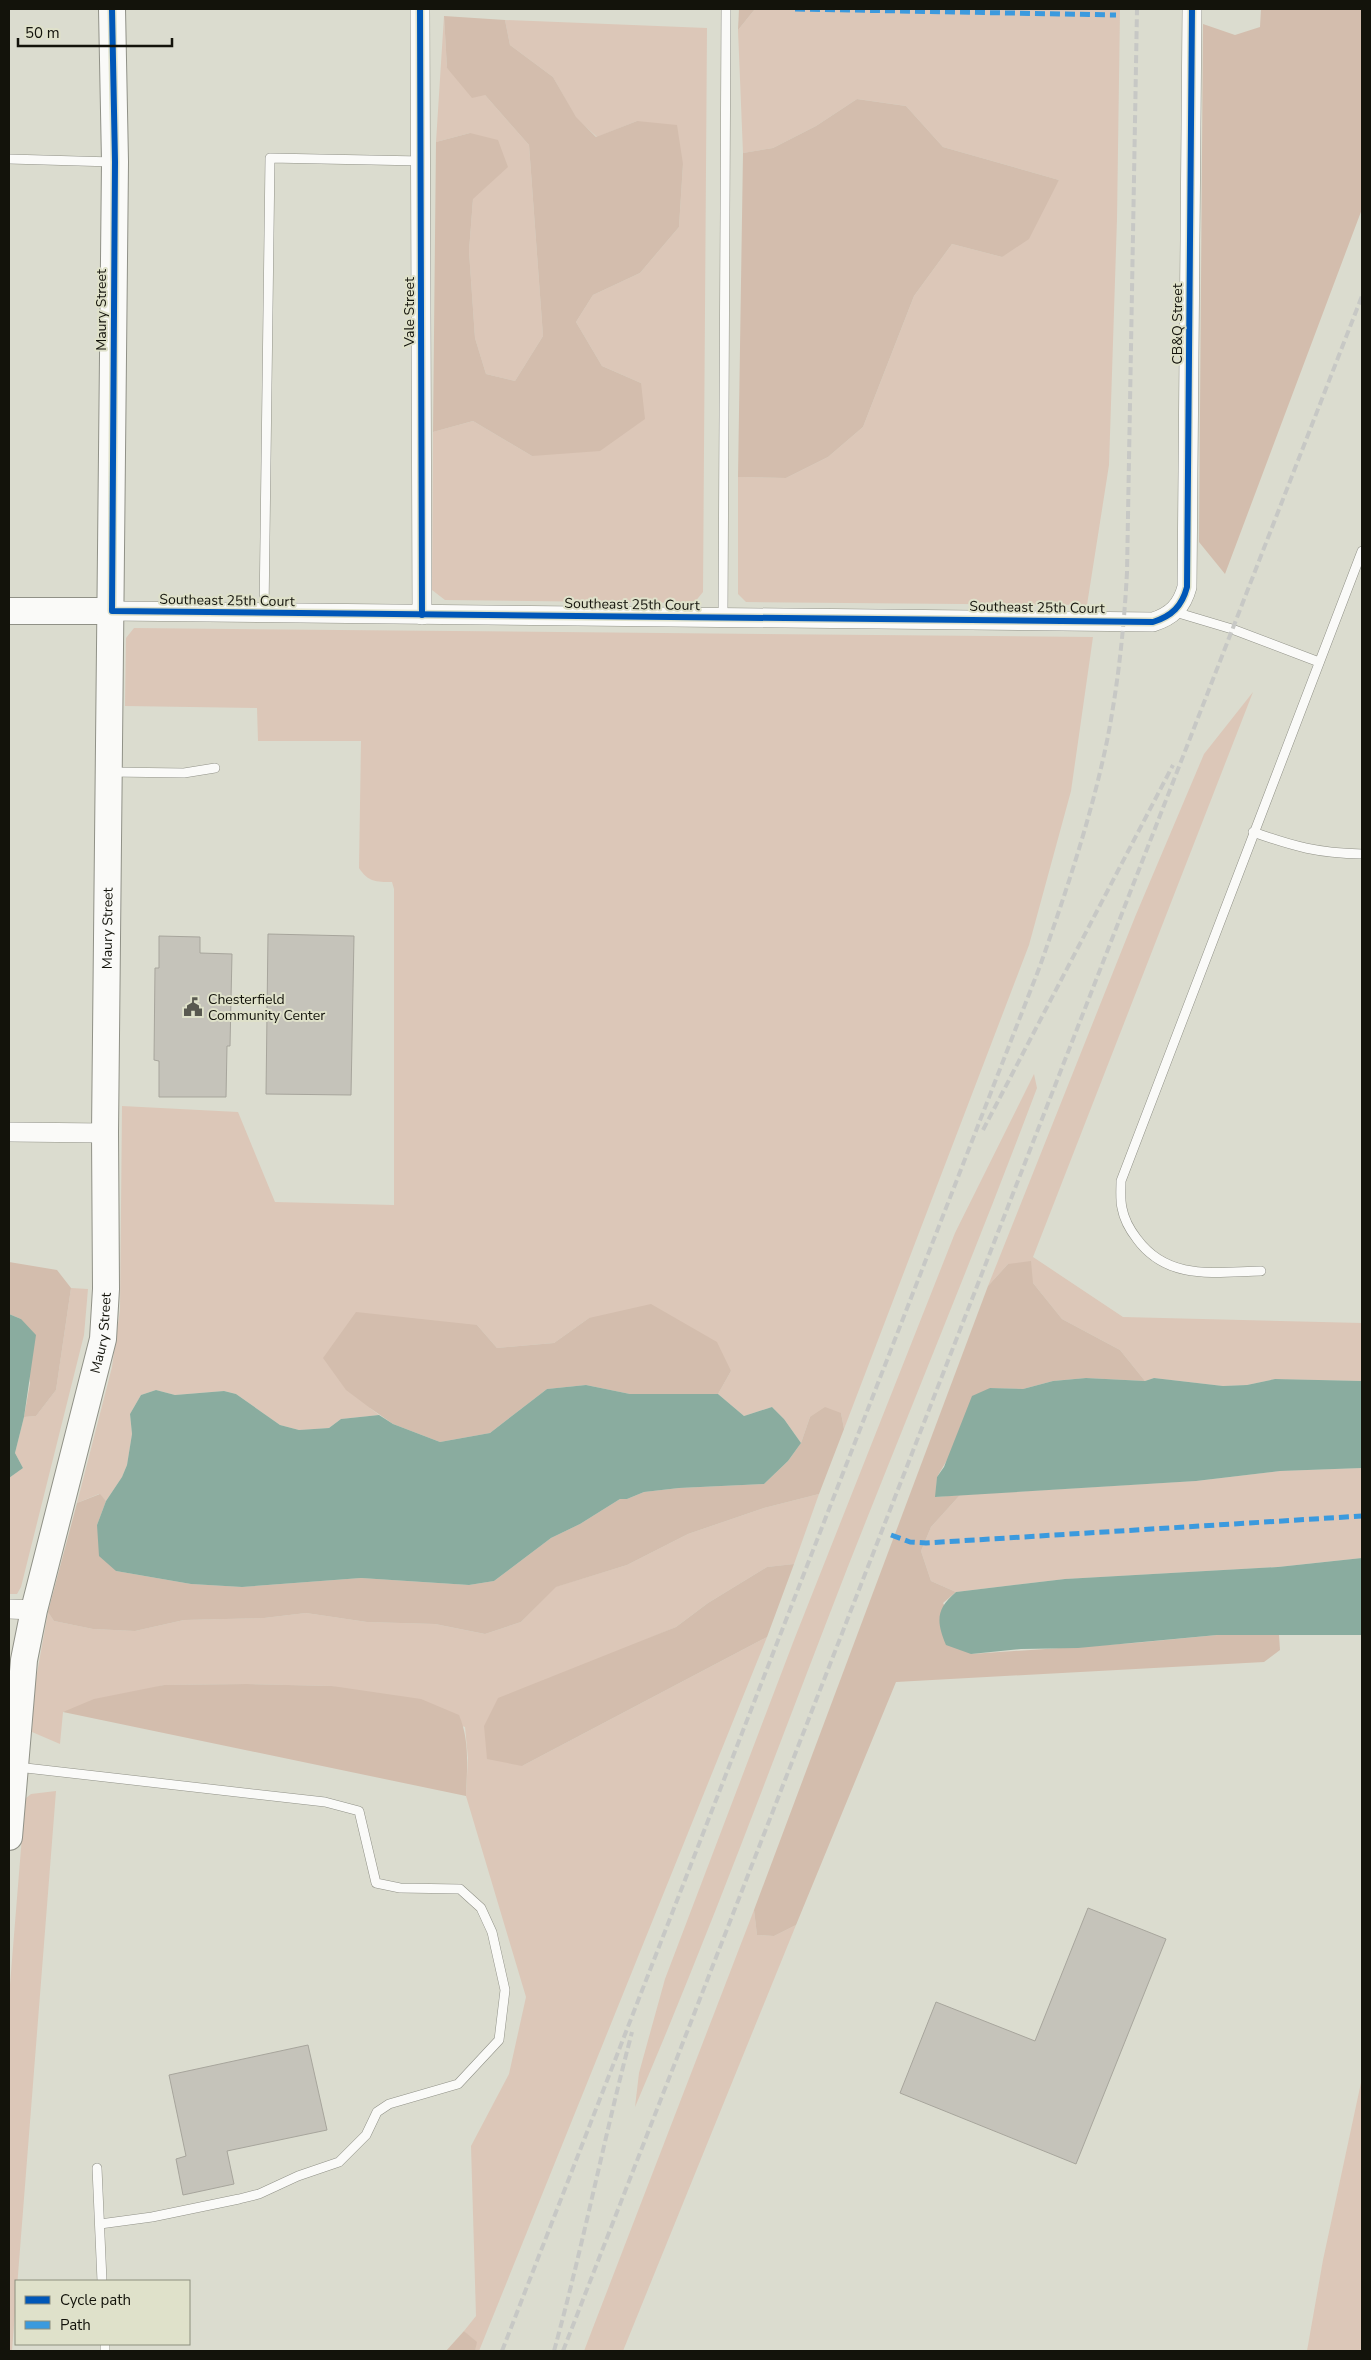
<svg xmlns="http://www.w3.org/2000/svg" width="1371" height="2360" font-family="'Nunito Sans',sans-serif">
<style>
.green{fill:#dcc7b8}
.forest{fill:#d3bdad}
.water{fill:#8aac9f}
.building{fill:#c5c3ba;stroke:#a7a59c}
.lines{fill:none;stroke-linecap:round;stroke-linejoin:round}
.lane-casing{stroke:#909187;stroke-width:10}
.street-casing{stroke:#909187;stroke-width:20}
.secondary-casing{stroke:#909187;stroke-width:28}
.lane{stroke:#fafaf8;stroke-width:9}
.street{stroke:#fafaf8;stroke-width:19}
.secondary{stroke:#fafaf8;stroke-width:26}
.rail{stroke:#c7c8c5;stroke-width:4;stroke-dasharray:8 4;stroke-linecap:butt}
.quiet{stroke:#3b9ade;stroke-width:5;stroke-dasharray:10 5;stroke-linecap:butt}
.cycleway-casing{stroke:#dfe1ca;stroke-width:9}
.cycleway{stroke:#0057b8;stroke-width:6}
.labels{text-anchor:middle;stroke-width:4;stroke-linejoin:round;paint-order:stroke}
.street-label{font-size:14px;fill:#13130b;stroke:#dfe1ca}
.poi-label{font-size:14px;fill:#13130b;stroke:#dfe1ca;text-anchor:start}
</style>
<rect width="100%" height="100%" fill="#dbdccf"/>
<g class="green">
<path d="M755,9H1120L1117,219L1109,465L1087,605L746,602L738,594V477L786,478L828,457L863,427L914,296L952,244L1002,257L1059,180L943,147L906,106L857,99L816,126L773,148L743,153L738,30Z"/>
<path d="M444,16L447,68L485,95L529,145L543,336L515,381L486,374L475,338L469,251L473,199L470,133L436,142Z"/>
<path d="M505,20L707,28L703,592L694,603L445,600L432,590L433,432L473,421L532,456L641,383L602,366L576,322L593,295L640,273L679,227L683,164L637,121L597,137L576,118L553,77L510,45Z"/>
<path d="M134,628L1093,637L1071,791L1029,945L844,1429L841,1413L810,1417L801,1443L784,1419L772,1407L744,1416L718,1394L731,1371L589,1318L554,1343L497,1348L477,1325L370,1408L379,1415L341,1419L329,1428L299,1430L280,1425L236,1394L224,1391L175,1395L156,1390L141,1395L130,1414L132,1434L127,1465L122,1477L106,1501L99,1494L77,1503L112,1367L120,1310L122,1106L238,1112L275,1202L394,1205V889L392,882C376,882 368,882 359,868L361,741H258L257,708L125,706L126,638Z"/>
<path d="M1253,692L1033,1257L1123,1317L1362,1323V1381L1275,1379L1247,1385L1223,1386L1154,1378L1145,1381L1120,1350L1062,1319L1033,1283L1008,1264L988,1286L1135,917L1204,754Z"/>
<path d="M1034,1074L1037,1088C976,1250 910,1409 847,1569C777,1749 711,1930 635,2107L639,2073L665,1979L794,1640L955,1233Z"/>
<path d="M71,1288L88,1289L84,1335L21,1587L17,1594H9V1478L23,1468L15,1453L24,1417L36,1416L56,1390Z"/>
<path d="M1362,1468V1558L1278,1567L1065,1579L956,1592L931,1581L921,1551L931,1527L960,1495L1196,1481L1280,1471Z"/>
<path d="M819,1494L794,1564L767,1567L708,1603L676,1627L597,1660L522,1766L767,1637L479,2351H475L476,2342L464,2331L476,2316L471,2146L509,2074L526,1997L466,1796L468,1758L465,1727L332,1686L247,1684L164,1685L63,1712L60,1744L32,1732L34,1690L48,1612L54,1621L93,1629L135,1631L184,1620L264,1618L306,1613L367,1622L435,1624L485,1634L521,1622L555,1587L627,1565L688,1534L764,1508Z"/>
<path d="M56,1791L12,2351H9V1997L25,1799L31,1794Z"/>
<path d="M754,1910L757,1935L774,1936L796,1925L623,2351H584Z"/>
<path d="M1362,2078V2351H1307L1323,2260Z"/>
</g>
<g class="forest">
<path d="M739,9H755L738,30Z"/>
<path d="M1261,9H1362V209L1225,574L1199,542L1203,24L1235,35L1260,27Z"/>
<path d="M444,16L505,20L510,45L553,77L576,117L596,137L637,121L677,125L683,164L679,227L640,273L593,295L576,322L602,366L641,383L645,419L600,451L532,456L473,421L433,432L436,142L470,133L498,140L508,167L473,199L469,251L475,338L486,374L515,381L543,336L529,145L485,95L472,98L447,68Z"/>
<path d="M857,99L906,106L943,147L1059,180L1029,239L1002,257L952,244L914,296L863,427L828,457L786,478L738,477L743,153L773,148L816,126Z"/>
<path d="M1031,1261L1033,1283L1062,1319L1120,1350L1145,1381L1086,1378L1053,1381L1023,1389L990,1388L937,1477L936,1497L960,1495L931,1527L921,1551L931,1581L956,1592L943,1603L971,1654L1134,1643L1217,1635H1279L1280,1650L1264,1662L896,1682L796,1925L774,1936L757,1935L754,1910L988,1286L1008,1264Z"/>
<path d="M9,1262L57,1270L71,1288L56,1390L36,1416L24,1417L30,1383L21,1319L9,1314Z"/>
<path d="M651,1304L717,1342L731,1371L718,1394H630L586,1385L547,1389L490,1433L440,1442L393,1424L370,1408L346,1390L323,1358L356,1312L477,1325L497,1348L554,1343L589,1318Z"/>
<path d="M825,1407L841,1413L844,1429L819,1494L764,1508L688,1534L627,1565L556,1587L521,1622L485,1634L435,1624L367,1622L306,1613L264,1618L184,1620L135,1631L93,1629L54,1621L48,1612L77,1503L100,1494L106,1501L97,1525L116,1571L191,1584L242,1587L361,1578L469,1585L494,1581L551,1538L580,1524L620,1499H627L644,1492L679,1488L764,1484L788,1461L801,1443L810,1417Z"/>
<path d="M794,1564L767,1637L522,1766L487,1759L484,1726L498,1698L676,1627L708,1603L767,1567Z"/>
<path d="M247,1684L332,1686L421,1699L459,1715C470,1741 467,1768 466,1796L63,1712L94,1699L164,1685Z"/>
<path d="M464,2331L477,2342L475,2351H446Z"/>
</g>
<g class="water">
<path d="M9,1314L21,1319L36,1335L24,1417L15,1453L23,1468L9,1478Z"/>
<path d="M1086,1378L1145,1381L1154,1378L1223,1386L1247,1385L1275,1379L1362,1381V1468L1280,1471L1196,1481L935,1497L937,1477L944,1467L972,1396L990,1388L1023,1389L1053,1381Z"/>
<path d="M586,1385L630,1394H718L744,1416L772,1407L784,1419L801,1443L788,1461L764,1484L679,1488L644,1492L627,1499H620L580,1524L551,1538L494,1581L469,1585L361,1578L242,1587L191,1584L116,1571L99,1556L97,1525L106,1501L122,1477L127,1465L132,1434L130,1414L141,1395L156,1390L175,1395L224,1391L236,1394L280,1425L299,1430L329,1428L341,1419L379,1415L393,1424L440,1442L490,1433L547,1389Z"/>
<path d="M1362,1558V1635H1217L1078,1648L1021,1649L971,1654L946,1645C936,1621 936,1609 956,1592L1065,1579L1278,1567Z"/>
</g>
<g class="building">
<path d="M268,934L354,936L351,1095L266,1094Z"/>
<path d="M159,936L200,937V953L232,954L230,1046H227L226,1097H159V1061L154,1060L155,968H159Z"/>
<path d="M1088,1908L1166,1939L1076,2164L900,2093L936,2002L1035,2041Z"/>
<path d="M308,2045L327,2130L227,2151L234,2184L183,2195L176,2159L186,2156L169,2075Z"/>
</g>
<g class="lines">
<g class="lane-casing">
<g id="lane">
<path d="M9,159L113,162"/>
<path d="M1175,612L1232,629L1319,662"/>
<path d="M264,613L270,158L421,161"/>
<path d="M723,618L726,9"/>
<path d="M111,772L184,773L215,768"/>
<path d="M1253,832C1295,847 1318,853 1362,854"/>
<path d="M1261,1271C1214,1272 1168,1281 1137,1239C1130,1230 1124,1219 1122,1208C1120,1200 1121,1190 1121,1181L1362,551"/>
<path d="M17,1767L325,1802L359,1811L376,1883L400,1888L460,1889L481,1908L492,1932L505,1990L499,2040L458,2084L389,2104L377,2112L366,2135L339,2162L298,2176L259,2194L239,2199L152,2217L100,2224"/>
<path d="M97,2168L102,2281"/>
<path d="M105,2344V2351"/>
</g>
</g>
<g class="street-casing">
<g id="street">
<path d="M420,9L422,615"/>
<path d="M112,611L1153,622C1172,616 1182,606 1187,587L1192,9"/>
<path d="M9,1132L105,1133"/>
<path d="M9,1609L34,1610"/>
</g>
</g>
<g class="secondary-casing">
<g id="secondary">
<path d="M9,611H112"/>
<path id="s1" d="M9,1837L24,1660L34,1610L103,1339L106,1289L105,1133L115,162L112,9"/>
</g>
</g>
<use href="#lane" class="lane"/>
<use href="#street" class="street"/>
<use href="#secondary" class="secondary"/>
<g class="rail">
<path d="M983,1130L1173,765"/>
<path d="M502,2351L1040,966C1066,892 1091,818 1107,741C1118,685 1124,629 1127,572L1137,9"/>
<path d="M554,2351C583,2246 604,2138 632,2032"/>
<path d="M563,2351L1362,296"/>
</g>
<g class="quiet">
<path d="M795,9L1116,15"/>
<path d="M891,1535L910,1542L926,1543L1362,1516"/>
</g>
<g class="cycleway-casing">
<g id="cycleway">
<path d="M112,9L115,162L112,611L1153,622C1172,616 1182,606 1187,587L1192,9"/>
<path d="M420,9L422,615"/>
</g>
</g>
<use href="#cycleway" class="cycleway"/>
</g>
<defs>
<g id="civic-bare" transform="scale(1.5)"><path d="M-.6-6.5H3V-4.5H.6V-3L4-1V1h2V6H-6V1h2V-1L-.6-3ZM-1.2 2.5V6h2.4V2.5Z" fill="#595950" stroke="#dfe1ca" stroke-width="2.5" paint-order="stroke"/></g>
</defs>
<g fill-rule="evenodd">
<use href="#civic-bare" x="193" y="1007"/>
</g>
<g class="labels">
<g class="street-label">
<text transform="translate(101 310) rotate(-90)" y="5">Maury Street</text>
<text transform="translate(409 312) rotate(-90)" y="5">Vale Street</text>
<text transform="translate(1177 324) rotate(-90)" y="5">CB&amp;Q Street</text>
<text transform="translate(227 600) rotate(1)" y="5">Southeast 25th Court</text>
<text transform="translate(632 604) rotate(1)" y="5">Southeast 25th Court</text>
<text transform="translate(1037 607) rotate(1)" y="5">Southeast 25th Court</text>
<text dy="5" stroke="none"><textPath href="#s1" startOffset="919">Maury Street</textPath></text>
<text dy="5" stroke="none"><textPath href="#s1" startOffset="514">Maury Street</textPath></text>
</g>
<g class="poi-label">
<text x="208" y="1004">Chesterfield<tspan x="208" dy="16">Community Center</tspan></text>
</g>
</g>
<rect width="1371" height="2360" fill="none" stroke="#13130b" stroke-width="20"/>
<rect x="15" y="2280" width="175" height="65" fill="#dfe1ca" stroke="#8d8f7e"/>
<rect x="25" y="2296" width="25" height="8" fill="#0057b8" stroke="#8d8f7e"/>
<text x="60" y="2305" font-size="15" fill="#13130b">Cycle path</text>
<rect x="25" y="2321" width="25" height="8" fill="#3b9ade" stroke="#8d8f7e"/>
<text x="60" y="2330" font-size="15" fill="#13130b">Path</text>
<path d="M18 38v8h154v-8" fill="none" stroke="#13130b" stroke-width="2.5"/>
<text x="25" y="38" font-size="15" fill="#13130b" stroke="#dfe1ca" stroke-width="4" paint-order="stroke">50 m</text>
</svg>
